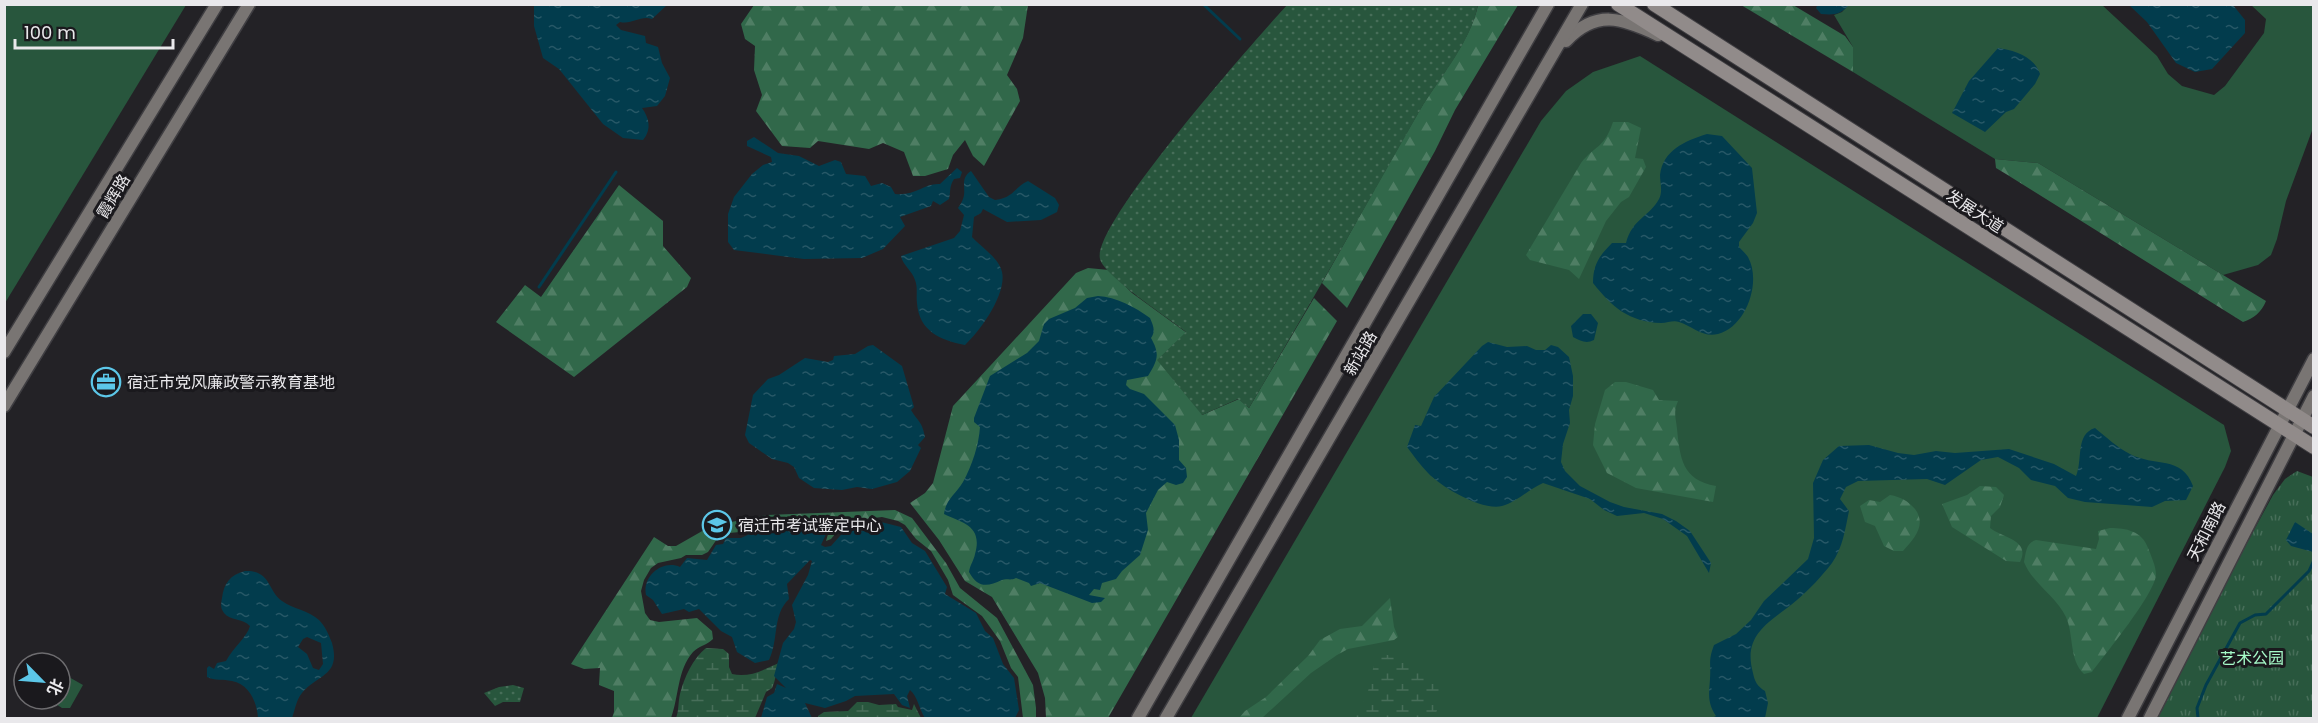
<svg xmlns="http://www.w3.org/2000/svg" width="2318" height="723" font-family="Poppins,'Noto Sans SC',sans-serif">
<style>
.grass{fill:#28563d}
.forest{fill:url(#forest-firs)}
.wetland{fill:url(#wetland-marsh)}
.park{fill:url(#park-tufts)}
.garden{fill:url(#garden-dots)}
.water{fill:url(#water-ripples);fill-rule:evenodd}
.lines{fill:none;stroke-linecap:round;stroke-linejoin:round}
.stream{stroke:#023c4d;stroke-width:3}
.secondary-casing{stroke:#3f3e42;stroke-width:15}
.primary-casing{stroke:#3f3e42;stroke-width:16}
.secondary{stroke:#797573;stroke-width:12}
.primary{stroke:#918b8a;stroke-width:14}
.labels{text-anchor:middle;stroke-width:6;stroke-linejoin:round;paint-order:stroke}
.street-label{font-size:16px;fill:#e9e8eb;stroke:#1a191d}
.poi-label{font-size:16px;fill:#e9e8eb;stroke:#1a191d;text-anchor:start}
.park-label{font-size:16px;fill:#a6fbc9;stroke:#1a191d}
</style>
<defs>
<pattern id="forest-firs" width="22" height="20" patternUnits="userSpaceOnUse" patternTransform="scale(1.5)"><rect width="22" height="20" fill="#31684a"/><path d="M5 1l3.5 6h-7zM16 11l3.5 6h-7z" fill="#4f7e64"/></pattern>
<pattern id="wetland-marsh" width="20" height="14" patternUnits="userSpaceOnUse" patternTransform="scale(1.5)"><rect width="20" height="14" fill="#28563d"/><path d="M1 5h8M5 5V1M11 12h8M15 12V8" fill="none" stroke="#476e59"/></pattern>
<pattern id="park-tufts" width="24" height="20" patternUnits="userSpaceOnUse" patternTransform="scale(1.5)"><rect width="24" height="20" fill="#28563d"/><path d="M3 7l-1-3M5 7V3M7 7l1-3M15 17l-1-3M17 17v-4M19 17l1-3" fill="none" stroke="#476e59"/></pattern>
<pattern id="garden-dots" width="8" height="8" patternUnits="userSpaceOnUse" patternTransform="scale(1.5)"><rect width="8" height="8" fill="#28563d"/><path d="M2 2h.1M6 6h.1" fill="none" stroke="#476e59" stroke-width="1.8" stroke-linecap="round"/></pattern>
<pattern id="water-ripples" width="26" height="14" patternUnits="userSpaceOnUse" patternTransform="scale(1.5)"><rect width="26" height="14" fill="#023c4d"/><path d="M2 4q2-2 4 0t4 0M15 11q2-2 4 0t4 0" fill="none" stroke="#275867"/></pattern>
</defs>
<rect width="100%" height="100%" fill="#232226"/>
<g class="grass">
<path d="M5,4L186,5L5,303L4,5Z"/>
<path d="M1849,4L2102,5L2157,56L2168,74L2182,86L2214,95L2225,86L2264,33L2266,19L2251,5H2313V128L2286,201L2277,239L2271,255L2258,265L2223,275L2038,163L1995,159L1853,72V47L1834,15L1842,12Z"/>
<path d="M1640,56L2224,425L2231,451L2225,467L2097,718H1191L1541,121L1566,91L1593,72Z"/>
<path d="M60,672L83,685L70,708H62L48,699H60Z"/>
</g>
<g class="forest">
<path d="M754,5H1028L1023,38L1007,75L1017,89L1020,101L984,166L973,156L965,140L953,155L948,169L925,176H913L904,152L883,143L869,149L818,141L810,148L782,146L756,111L762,95L754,70L755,46L745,39L741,24Z"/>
<path d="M1478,5H1518L1455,110L1435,151L1347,308L1322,283C1355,225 1387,166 1421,108C1441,75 1470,42 1478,5Z"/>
<path d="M1741,5H1793L1845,36L1853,47V72Z"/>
<path d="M1613,122H1628L1641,128L1635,158L1643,159L1646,167L1629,197L1621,202L1606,221L1579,279L1569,270L1530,260L1526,255L1581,163C1595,145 1604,149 1613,122Z"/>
<path d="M1995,159L2038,163L2266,301C2261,313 2254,318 2243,322L2006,174L1996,168Z"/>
<path d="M619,185L663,221V246L691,278L687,287L574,377L496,322L525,285L541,297Z"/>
<path d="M1088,268L1109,270L1132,293L1187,333L1202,415L1239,399L1249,408L1314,298L1337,321L1108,718H1046L1045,698L1038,673L992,597L965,581L939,540L910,503L925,493L933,483L953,406L1076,273Z"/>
<path d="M1615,382H1626L1653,390L1659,400L1678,401C1673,412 1676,418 1677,429C1680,458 1682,480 1716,486L1713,502L1636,488L1607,473L1593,445L1595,424L1605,390Z"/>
<path d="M1980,486L1996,487L2004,495L2000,507L1991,516L1990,528C2003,538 2031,540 2020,562L2006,561L1952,527L1942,504L1967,495Z"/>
<path d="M1890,495C1901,497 1908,501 1915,509C1927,525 1914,539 1903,551H1894L1884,546L1875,526L1865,522L1860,506L1869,500L1880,502Z"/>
<path d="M895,510L912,518L946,563L960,588L997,618L1033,685L1036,708V718H1023L1018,677L1011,668L1000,641L982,616L953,595L948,580L931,551L916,539L905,525L898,521L882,517L849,521L840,528L831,539L826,541L829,531L825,526H757L751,531L729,533L717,539L708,552L702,555H686L681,558L658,563L651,568L644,580L641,591L645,613L650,620L659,622L697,618L712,631L713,639C707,645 699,646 693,652C677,670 679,697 671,718H612L614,712V691L599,685L600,668L584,669L571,664L654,537L668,546H676L711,526L767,515Z"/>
<path d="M2110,528C2126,528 2142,531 2148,548C2151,556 2156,566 2156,575C2154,595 2106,653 2092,672L2084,674C2069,660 2074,635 2066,617C2056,596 2032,583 2024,562C2026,552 2026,543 2036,540L2096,549L2099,539L2098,531Z"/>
<path d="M1390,598L1394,627L1398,637L1394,640L1348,649L1337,655L1311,673L1262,718H1239L1245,711L1266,697L1308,656L1320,640L1340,629L1362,626Z"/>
</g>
<g class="wetland">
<path d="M706,648L723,649L729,654V667L732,674C749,678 763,670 779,663L774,683L772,688L766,692L755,718H676C679,711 678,702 680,694C684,678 693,658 706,648Z"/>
<path d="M1378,654C1400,654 1425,671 1441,684L1439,705L1434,718H1344C1375,704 1366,681 1378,654Z"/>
<path d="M857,702H868L879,705L896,704L898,707L912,710L914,704L921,718H818V716L824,712L848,711Z"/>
</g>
<path class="park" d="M2297,471L2313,477V718H2154L2206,618L2273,495L2285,479Z"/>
<g class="garden">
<path d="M1288,4L1478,5C1470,44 1439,78 1419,112C1363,211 1307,310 1249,408L1238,399L1202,415L1157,360L1186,332C1169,318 1105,277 1100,259C1091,225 1258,37 1288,4Z"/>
<path d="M513,685L524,688L520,702H503L495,706L484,693L499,687Z"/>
</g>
<g class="water">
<path d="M1818,4H1849V5C1840,15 1834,15 1821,14L1816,8Z"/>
<path d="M534,5H667L652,19C640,15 632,25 620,22L616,25L621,30L645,36L646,43L658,47L662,63L670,78L665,96L657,106L642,108C649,118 652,129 643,140L623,138L603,124L559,69L543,58L534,26Z"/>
<path d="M2129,5H2233L2245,20V33L2212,69L2195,72L2176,63L2147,22Z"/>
<path d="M1998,48C2014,50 2035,57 2040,74L2035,84L2014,109L2006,112L1985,132L1952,113L1969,81Z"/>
<path d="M1707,134L1722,136L1752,168L1757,213L1753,223L1739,242V247C1742,250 1746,254 1748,257C1762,282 1746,327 1718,334C1703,338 1692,326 1679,322C1673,320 1668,323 1661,323C1629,322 1612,307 1593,283C1593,265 1599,256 1612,243H1626C1632,219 1650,216 1659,199C1663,191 1660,183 1660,175C1663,150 1685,141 1707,134Z"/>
<path d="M754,137L778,153L799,156L819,166L835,160L841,162L846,174L865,176L871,186L882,183L891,187L895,194C916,196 924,183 940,184L957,168L962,172L960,178L954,179C949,187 951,190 949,199L940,205L933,201L931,206L900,217L905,226L883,249L862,258L804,259L734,250L728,242V214L734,197L752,174L763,165L772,162L771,157L747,146V141Z"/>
<path d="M971,171L989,197L995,200C1015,197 1013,188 1028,181L1055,198L1059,205L1057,212L1041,220L1007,222L983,209L981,213L974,217L972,237C981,247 999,258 1002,272C1007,294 980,331 965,345C940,340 919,331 917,303C916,296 918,287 915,280C912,270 903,266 901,256L954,238L960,231L964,215L958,208C960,205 962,202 963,199C967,189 959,179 971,171Z"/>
<path d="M1098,296C1116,297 1135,307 1150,318C1153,325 1156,331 1151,338C1160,354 1158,360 1148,376L1127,380L1126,385L1130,389L1144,394L1175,425L1179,440V460L1186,468L1187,477L1183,483L1176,485L1167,482L1158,490L1146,513L1148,530L1140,555L1122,571L1116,579L1102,583L1100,590L1094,589L1089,595L1105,598L1101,602L1092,603L1040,583L1031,586L1029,583L1016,578C1010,581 1007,578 1002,580C987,587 978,588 969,572C970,565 974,560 975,554C983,526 963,523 944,514C946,499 956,494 963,482C972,466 979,444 980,427L974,422V418L990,376L1027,353L1039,341L1044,324L1049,319L1075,308L1087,298Z"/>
<path d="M1583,314H1591L1598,323L1594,340C1586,344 1581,341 1573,337L1571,326Z"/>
<path d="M1488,342L1507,347L1527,346L1536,350H1545L1551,345L1558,347L1569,357L1573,376V396L1569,410L1570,423L1563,444L1561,462L1565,471L1580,486L1610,502L1624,507L1662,514L1676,521L1690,531L1711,563L1709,573L1687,536L1663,519L1644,513L1617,516L1604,510L1590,499L1543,483C1529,489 1517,502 1502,506C1482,511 1441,487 1428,473C1420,465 1414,456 1407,447L1415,425L1421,426L1434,397L1482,346Z"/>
<path d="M873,345L902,366L914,407L911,410C918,422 922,421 925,437L918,445L921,448L910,471L897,482L872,489L857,487L842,490L814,488L799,478L794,467L788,463L772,459L749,443L745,435L753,395L768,379L779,375L805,358L828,362L833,360L834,356L855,354L868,346Z"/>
<path d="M2095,428C2106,437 2118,448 2130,454C2154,467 2182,455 2193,486L2186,500L2165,501L2152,507L2085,502L2068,498L2055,486L2031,480L2019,468L1998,457L1981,460L1945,485L1927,479L1858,481L1846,487L1840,499L1849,511C1845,530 1843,547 1832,563C1822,576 1809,590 1797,600C1771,622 1742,633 1753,673C1755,682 1757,686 1765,691L1768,703L1765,718H1712L1716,716C1707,702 1709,694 1710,679C1711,663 1708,661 1714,645L1736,634L1751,620L1764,601L1808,559L1814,538L1813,483L1823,460L1839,446L1869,445L1898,453L1914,455L1936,451L1955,453L2009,449L2054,464L2076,476C2083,460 2075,434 2095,428Z"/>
<path d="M881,522L901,527L912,543L925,551L947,587L945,594L976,613L985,631L993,638L1003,664L1014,678L1019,710L1015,718H925C919,709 918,697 910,690L907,696L910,708L902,705L894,694L855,696L846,701L825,708L805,703L812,718H761L767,697L774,693L777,684L786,688L774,676L783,643L794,629L796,622L792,605L808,575L812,561L810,560L787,584L789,599C772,615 779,640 769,660L755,663L737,652L732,637L721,631L699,609L689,612L684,609L662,614L653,600L646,595C642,576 663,559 680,567L687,558L707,560L716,545L723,544L726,538H741L761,529L821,528L825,530L826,534L821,545L825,547L831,546L848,527Z"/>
<path d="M2295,522L2313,534V552L2291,546L2286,540Z"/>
<path d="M245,571C271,570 267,590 282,601C293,609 308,610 319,620C325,626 329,635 332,643C341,676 318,674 302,693C296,700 295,710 292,718H258C257,702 249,684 232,681C223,679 215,681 207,677V668L209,666L214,669L217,663L226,661C233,648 247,637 250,626C243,618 230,621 224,613C220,608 221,604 222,598C224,583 230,575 245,571ZM307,637L321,643L323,664L319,670L313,668L307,654L298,647L303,639Z"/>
</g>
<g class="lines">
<g class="stream">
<path d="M1203,4L1240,39"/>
<path d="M539,287L616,172"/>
<path d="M2198,718L2197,708L2206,685L2240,623L2255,615L2266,614L2309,571L2314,560"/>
</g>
<g class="secondary-casing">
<g id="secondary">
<path d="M1566,41C1596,9 1622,18 1658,35"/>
<path d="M4,352L217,4"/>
<path d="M4,406L249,4"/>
<path d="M1138,718L1548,4"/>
<path d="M1166,718L1582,4"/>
<path d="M2128,718L2314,359"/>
<path d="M2150,718L2314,396"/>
</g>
</g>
<g class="primary-casing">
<g id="primary">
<path d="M1618,4L2314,447"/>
<path d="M1654,4L2314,427"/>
</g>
</g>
<use href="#secondary" class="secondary"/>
<use href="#primary" class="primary"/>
</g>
<defs>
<g id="office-ring" transform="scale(1.5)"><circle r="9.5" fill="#1a191d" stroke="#5cc7e8" stroke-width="1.5"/><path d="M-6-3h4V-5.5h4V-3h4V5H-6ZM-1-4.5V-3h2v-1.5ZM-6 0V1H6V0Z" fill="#5cc7e8"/></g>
<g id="university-ring" transform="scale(1.5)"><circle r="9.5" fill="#1a191d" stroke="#5cc7e8" stroke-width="1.5"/><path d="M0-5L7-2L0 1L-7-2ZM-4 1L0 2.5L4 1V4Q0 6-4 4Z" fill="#5cc7e8"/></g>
</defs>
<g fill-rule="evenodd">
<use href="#office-ring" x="106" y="382"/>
<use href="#university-ring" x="717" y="525"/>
</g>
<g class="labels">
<g class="street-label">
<text transform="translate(113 196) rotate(-59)" y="6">霞辉路</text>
<text transform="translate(1975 211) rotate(33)" y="6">发展大道</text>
<text transform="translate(1360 353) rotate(-60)" y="6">新站路</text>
<text transform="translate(2206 531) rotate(-63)" y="6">天和南路</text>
</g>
<g class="poi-label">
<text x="127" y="388">宿迁市党风廉政警示教育基地</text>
<text x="738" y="531">宿迁市考试鉴定中心</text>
</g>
<g class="park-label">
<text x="2252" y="664">艺术公园</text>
</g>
</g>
<rect width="2318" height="723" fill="none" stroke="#e9e8eb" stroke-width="12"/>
<g transform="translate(42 681) rotate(115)"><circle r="28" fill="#1a191d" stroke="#6d6c6f" stroke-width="1.5"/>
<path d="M0-4.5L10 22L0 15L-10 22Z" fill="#5cc7e8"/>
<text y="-9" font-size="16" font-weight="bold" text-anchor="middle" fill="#e9e8eb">北</text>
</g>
<path d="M15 39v9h158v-9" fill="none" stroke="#e9e8eb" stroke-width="3"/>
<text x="24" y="39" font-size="18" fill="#e9e8eb" stroke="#1a191d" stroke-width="4.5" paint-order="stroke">100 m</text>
</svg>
